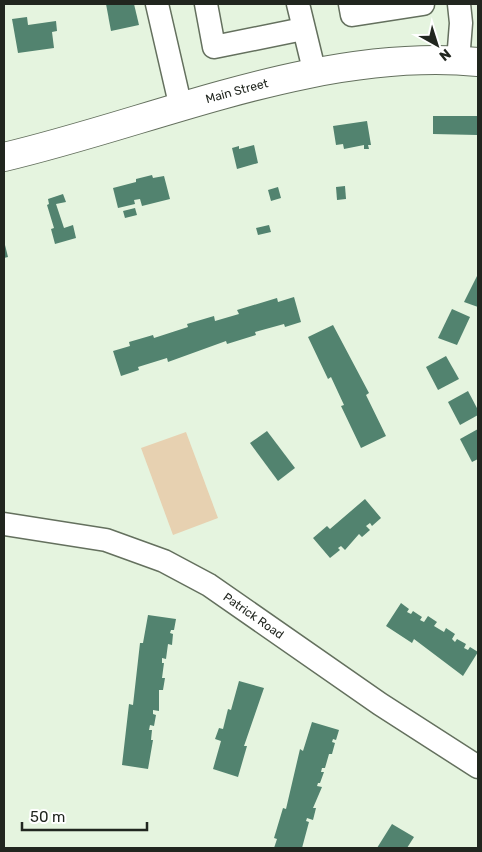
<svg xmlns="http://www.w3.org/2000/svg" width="482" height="852" font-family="Rubik,sans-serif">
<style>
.green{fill:#e7d1b1}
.building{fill:#52836f}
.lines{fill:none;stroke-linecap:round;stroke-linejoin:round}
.minor-casing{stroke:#64705e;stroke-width:25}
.major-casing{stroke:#64705e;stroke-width:30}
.minor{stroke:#fff;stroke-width:22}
.major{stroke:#fff;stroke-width:28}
.labels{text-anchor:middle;stroke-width:4;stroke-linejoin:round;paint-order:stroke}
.street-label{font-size:12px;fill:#21261f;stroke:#fff}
</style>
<rect width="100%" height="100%" fill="#e5f4df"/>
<path class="green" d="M186,432L218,518L173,535L141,448Z"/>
<g class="building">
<path d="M106,4H134L139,25L111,31Z"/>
<path d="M27,17L28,25L56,21L57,31L52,32L54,48L18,53L12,19Z"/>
<path d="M433,116H477V135L433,134Z"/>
<path d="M367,121L371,145H368L369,149H364V145L344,149L343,144L336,145L333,126Z"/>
<path d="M254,145L258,163L237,169L232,148L239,146V149Z"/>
<path d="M152,175L153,178L164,176L170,199L142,206L140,199L134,200L135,204L118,208L113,188L136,182V179Z"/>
<path d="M345,186L346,199L337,200L336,187Z"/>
<path d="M278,187L281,198L271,201L268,190Z"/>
<path d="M63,194L66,202L56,204L64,228L73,225L76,238L55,244L51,229L54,228L47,205L49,204L48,199Z"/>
<path d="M135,208L137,215L125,218L123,211Z"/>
<path d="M269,225L271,232L258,235L256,228Z"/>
<path d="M4,241L8,257L4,258Z"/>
<path d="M477,276L478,277V307L464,302Z"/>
<path d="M294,297L301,322L285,327L284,324L255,332L256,335L227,344L226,341L168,362L167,358L138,367L139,370L121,376L113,351L130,346L129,342L153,335L154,338L188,327L187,324L214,316L215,321L239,314L237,310L277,298L278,302Z"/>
<path d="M452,309L470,317L457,345L438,338Z"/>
<path d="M333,325L369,393L366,395L386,436L361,448L341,406L344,405L331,377L328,379L308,337Z"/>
<path d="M446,356L459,379L438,390L426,367Z"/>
<path d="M468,391L478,410V415L460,425L448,402Z"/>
<path d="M478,429V459L472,462L460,439Z"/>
<path d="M267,431L295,468L278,481L250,443Z"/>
<path d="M365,499L381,518L372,526L370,523L366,526L370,530L362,537L359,534L345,550L341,546L338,548L340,550L330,558L313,538L327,526L330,529Z"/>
<path d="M401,603L409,609L407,612L411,614L413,611L422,617L420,620L424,622L428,616L437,622L434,626L444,632L446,628L455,634L452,639L455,642L457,639L466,644L464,648L468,650L470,647L478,652L463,676L414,639L412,643L386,626Z"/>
<path d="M148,615L176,619L174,630H171L170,633L173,634L172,645L168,644L166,659L162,658V663H164L162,678H165L163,690H159V711L153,710V714L156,715L154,726L150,725L149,730H152L151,740H153L148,769L122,765L129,704L133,705L140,643H143Z"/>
<path d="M239,681L264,688L244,746H247L238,777L213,769L221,741L215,739L219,728L223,729L228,709L231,710Z"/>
<path d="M312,722L339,730L336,740L333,739L332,742L335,743L332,754H329L325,768H322L321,772H324L320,783H318L317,786L322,787L313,808H316L313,820L307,818L306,821L309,822L302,848H274L277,839L274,838L283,808L286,809L300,749L303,751Z"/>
<path d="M392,824L414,837L407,848H377Z"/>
</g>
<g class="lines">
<g class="minor-casing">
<g id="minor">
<path d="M157,4L181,108"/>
<path d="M206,4L214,47L303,29"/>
<path d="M298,4L315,74"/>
<path d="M350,4L352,15L423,4"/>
<path d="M458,61L461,23L459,4"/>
<path id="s1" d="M4,524L106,540L164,561L209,585L380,704L478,767"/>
</g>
</g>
<g class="major-casing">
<g id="major">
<path id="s2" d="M4,157C157,121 319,47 478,62"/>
</g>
</g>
<use href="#minor" class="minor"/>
<use href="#major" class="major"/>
</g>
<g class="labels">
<g class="street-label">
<text dy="4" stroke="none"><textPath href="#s2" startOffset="242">Main Street</textPath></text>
<text dy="4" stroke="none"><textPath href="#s1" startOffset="270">Patrick Road</textPath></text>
</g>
</g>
<rect width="482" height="852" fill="none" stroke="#21261f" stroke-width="10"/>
<g transform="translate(437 45) rotate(141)" stroke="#ffffff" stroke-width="4" paint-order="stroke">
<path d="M0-4L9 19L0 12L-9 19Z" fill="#21261f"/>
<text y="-8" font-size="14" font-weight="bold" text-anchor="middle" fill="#21261f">N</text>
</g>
<path d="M22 822v8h125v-8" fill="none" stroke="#21261f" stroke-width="2.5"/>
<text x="30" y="822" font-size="15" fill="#21261f" stroke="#ffffff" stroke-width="4" paint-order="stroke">50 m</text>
</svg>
